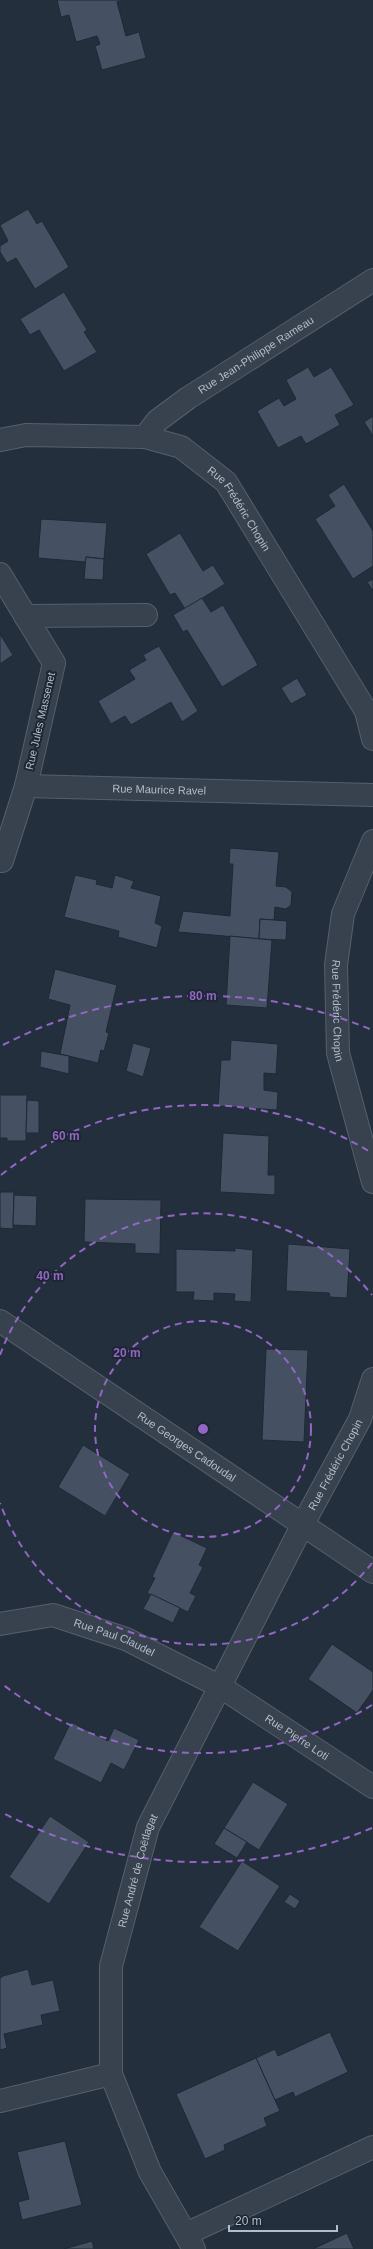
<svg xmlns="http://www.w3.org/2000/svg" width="373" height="2249" font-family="Helvetica,sans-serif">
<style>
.building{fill:#455162;stroke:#1f2835}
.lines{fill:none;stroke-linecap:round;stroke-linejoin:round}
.street-casing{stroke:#565f6c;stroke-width:24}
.street{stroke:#38414e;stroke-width:22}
.ring{fill:none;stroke:#9266c3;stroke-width:2;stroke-dasharray:7 5}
.labels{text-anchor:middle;stroke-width:4;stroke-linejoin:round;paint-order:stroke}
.street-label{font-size:11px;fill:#b4bcc9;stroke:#1d2633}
.centre{fill:#9266c3;stroke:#1d2633;stroke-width:2}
.ring-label{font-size:12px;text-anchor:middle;font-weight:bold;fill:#9266c3;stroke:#1d2633;stroke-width:4;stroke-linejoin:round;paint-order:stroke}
</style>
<rect width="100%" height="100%" fill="#242f3e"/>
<g class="building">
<path d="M57,0H123L117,2L126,36L139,32L146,58L102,70L95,46L100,44L97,36L76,42L69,15L61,17Z"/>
<path d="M28,209L37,224L42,221L69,267L35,289L16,258L7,263L0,252V246L8,241L0,225Z"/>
<path d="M64,292L87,330L84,332L97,352L64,371L39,330L30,335L20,319Z"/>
<path d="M308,367L314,377L331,367L354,405L335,415L340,425L306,444L301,436L278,448L257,411L279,398L284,406L296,399L286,380Z"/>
<path d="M373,416V436L364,422Z"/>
<path d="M344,484L373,531V566L353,579L315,519L335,506L328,495Z"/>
<path d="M41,519L107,523L104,559L86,557V562L38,558Z"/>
<path d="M180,533L203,571L213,565L225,584L185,609L175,593L170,595L146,554Z"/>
<path d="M86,557L104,559L103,580L84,579Z"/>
<path d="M373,579V591L367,582Z"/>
<path d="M202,598L211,612L223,605L258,665L222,687L187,630L183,632L173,615Z"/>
<path d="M0,634L13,655L0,664Z"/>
<path d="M159,646L198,711L182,722L171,702L131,725L125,716L111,724L98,701L135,679L129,670L146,660L143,655Z"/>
<path d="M297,678L307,695L291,704L281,688Z"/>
<path d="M230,848L279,852L276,886L286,887L292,892L291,905L286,909L275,907L274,920L260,919L259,939L178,932L183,911L230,916L233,864H229Z"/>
<path d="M75,875L97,880L96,884L112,888L115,875L134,881L131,888L161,896L155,923L162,926L157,948L118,937L119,931L64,917Z"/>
<path d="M260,919L287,921L286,940L259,939Z"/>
<path d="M230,936L272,940L267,1008L226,1005Z"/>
<path d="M55,969L117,985L106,1032L109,1033L104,1051L101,1050L98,1063L60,1054L70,1005L48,999Z"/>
<path d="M231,1040L278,1044L276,1074L264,1073V1090L278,1092L277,1110L218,1106L221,1060H230Z"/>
<path d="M133,1043L151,1048L143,1077L126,1071Z"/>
<path d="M41,1051L69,1056V1074L40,1067Z"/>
<path d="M0,1095H27L26,1141H7V1138H0Z"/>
<path d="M27,1100L39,1101V1133H26Z"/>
<path d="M223,1133L269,1136L268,1175H275V1195L220,1192Z"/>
<path d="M0,1192H14L13,1229L0,1228Z"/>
<path d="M14,1195L37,1196L36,1226L13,1225Z"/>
<path d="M85,1199L161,1200L160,1254L135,1253V1244L84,1242Z"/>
<path d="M288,1244L350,1249L347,1298L330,1297L329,1293L286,1291Z"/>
<path d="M235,1248L253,1250L251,1302L234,1301L235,1294L214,1293V1301L193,1300L194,1292H176V1249L235,1251Z"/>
<path d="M266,1349L308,1350L304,1442L262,1440Z"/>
<path d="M83,1445L130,1474L105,1516L58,1487Z"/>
<path d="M173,1532L207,1548L199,1565L203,1567L190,1593L196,1596L188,1612L147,1593L155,1578L152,1577Z"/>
<path d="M151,1594L180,1608L173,1623L143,1609Z"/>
<path d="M332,1644L373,1672V1690L357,1713L308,1679Z"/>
<path d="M71,1722L108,1741L114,1728L139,1740L124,1770L111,1763L101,1783L53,1759Z"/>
<path d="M253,1782L288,1804L259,1850L224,1828Z"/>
<path d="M50,1816L89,1842L49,1904L9,1877Z"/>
<path d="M224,1828L247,1842L237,1858L214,1844Z"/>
<path d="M242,1861L280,1886L238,1951L199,1927Z"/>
<path d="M290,1894L300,1901L295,1909L284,1902Z"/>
<path d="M28,1969L32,1985L53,1980L60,2011L41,2015L43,2025L4,2034L7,2048L0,2050V1978L3,1976Z"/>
<path d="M330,2032L348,2072L295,2097L293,2092L275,2100L256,2058L275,2049L278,2056Z"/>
<path d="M256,2058L280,2111L264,2118L267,2126L224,2145L225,2150L205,2159L176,2094Z"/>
<path d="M65,2141L82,2205L22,2220L18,2202L29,2199L17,2152Z"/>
<path d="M347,2233L354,2249H313Z"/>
<path d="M92,2241L94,2249H64Z"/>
</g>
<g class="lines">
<g class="street-casing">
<g id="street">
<path id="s1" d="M145,437L157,421L188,398L373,280"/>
<path id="s2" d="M0,440L26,435L145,437L181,447L226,482L366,711L373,739"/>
<path d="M0,574L54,663L26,786"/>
<path d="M25,616L146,615"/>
<path id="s3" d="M373,841L343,914L336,965L338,1053L373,1182"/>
<path id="s4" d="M0,861H2L26,786L373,795"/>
<path id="s5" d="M0,1321L373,1572"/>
<path id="s6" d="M0,1624L53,1615L126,1639L221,1687L373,1787"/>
<path d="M0,2101L111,2074"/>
<path d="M186,2234L373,2147"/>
<path id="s7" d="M194,2249L150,2172L111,2074V1966L148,1827L302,1526L360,1419L373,1379"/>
</g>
</g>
<use href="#street" class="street"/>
</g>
<g class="ring">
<circle cx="203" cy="1429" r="108"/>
<path d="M372 1563A216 216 0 0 1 0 1503M0 1355A216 216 0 0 1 372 1295"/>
<path d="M372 1705A324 324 0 0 1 1 1683M1 1175A324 324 0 0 1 372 1153"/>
<path d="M372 1828A433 433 0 0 1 3 1813M3 1045A433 433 0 0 1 372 1030"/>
</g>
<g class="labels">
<g class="street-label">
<text dy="4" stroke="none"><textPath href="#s1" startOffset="139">Rue Jean-Philippe Rameau</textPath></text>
<text dy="4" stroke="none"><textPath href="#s2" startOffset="269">Rue Frédéric Chopin</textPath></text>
<text transform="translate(40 721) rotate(-77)" y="4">Rue Jules Massenet</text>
<text dy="4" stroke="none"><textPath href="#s4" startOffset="214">Rue Maurice Ravel</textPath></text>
<text dy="4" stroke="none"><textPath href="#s3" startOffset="176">Rue Frédéric Chopin</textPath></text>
<text dy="4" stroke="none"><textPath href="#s5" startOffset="225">Rue Georges Cadoudal</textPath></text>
<text dy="4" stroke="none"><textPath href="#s7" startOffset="854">Rue Frédéric Chopin</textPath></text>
<text dy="4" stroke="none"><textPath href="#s6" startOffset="119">Rue Paul Claudel</textPath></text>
<text dy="4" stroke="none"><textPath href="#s6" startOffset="328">Rue Pierre Loti</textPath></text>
<text dy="4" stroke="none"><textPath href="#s7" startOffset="401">Rue André de Coëtlagat</textPath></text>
</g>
</g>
<circle cx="203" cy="1429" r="6" class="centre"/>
<g class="ring-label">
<text x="203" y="1000">80 m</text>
<text x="66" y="1140">60 m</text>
<text x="50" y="1280">40 m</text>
<text x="127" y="1357">20 m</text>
</g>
<path d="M229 2225v6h108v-6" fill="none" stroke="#b4bcc9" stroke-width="2"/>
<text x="235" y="2225" font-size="12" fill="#b4bcc9" stroke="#1d2633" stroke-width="3" paint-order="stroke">20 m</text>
</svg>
